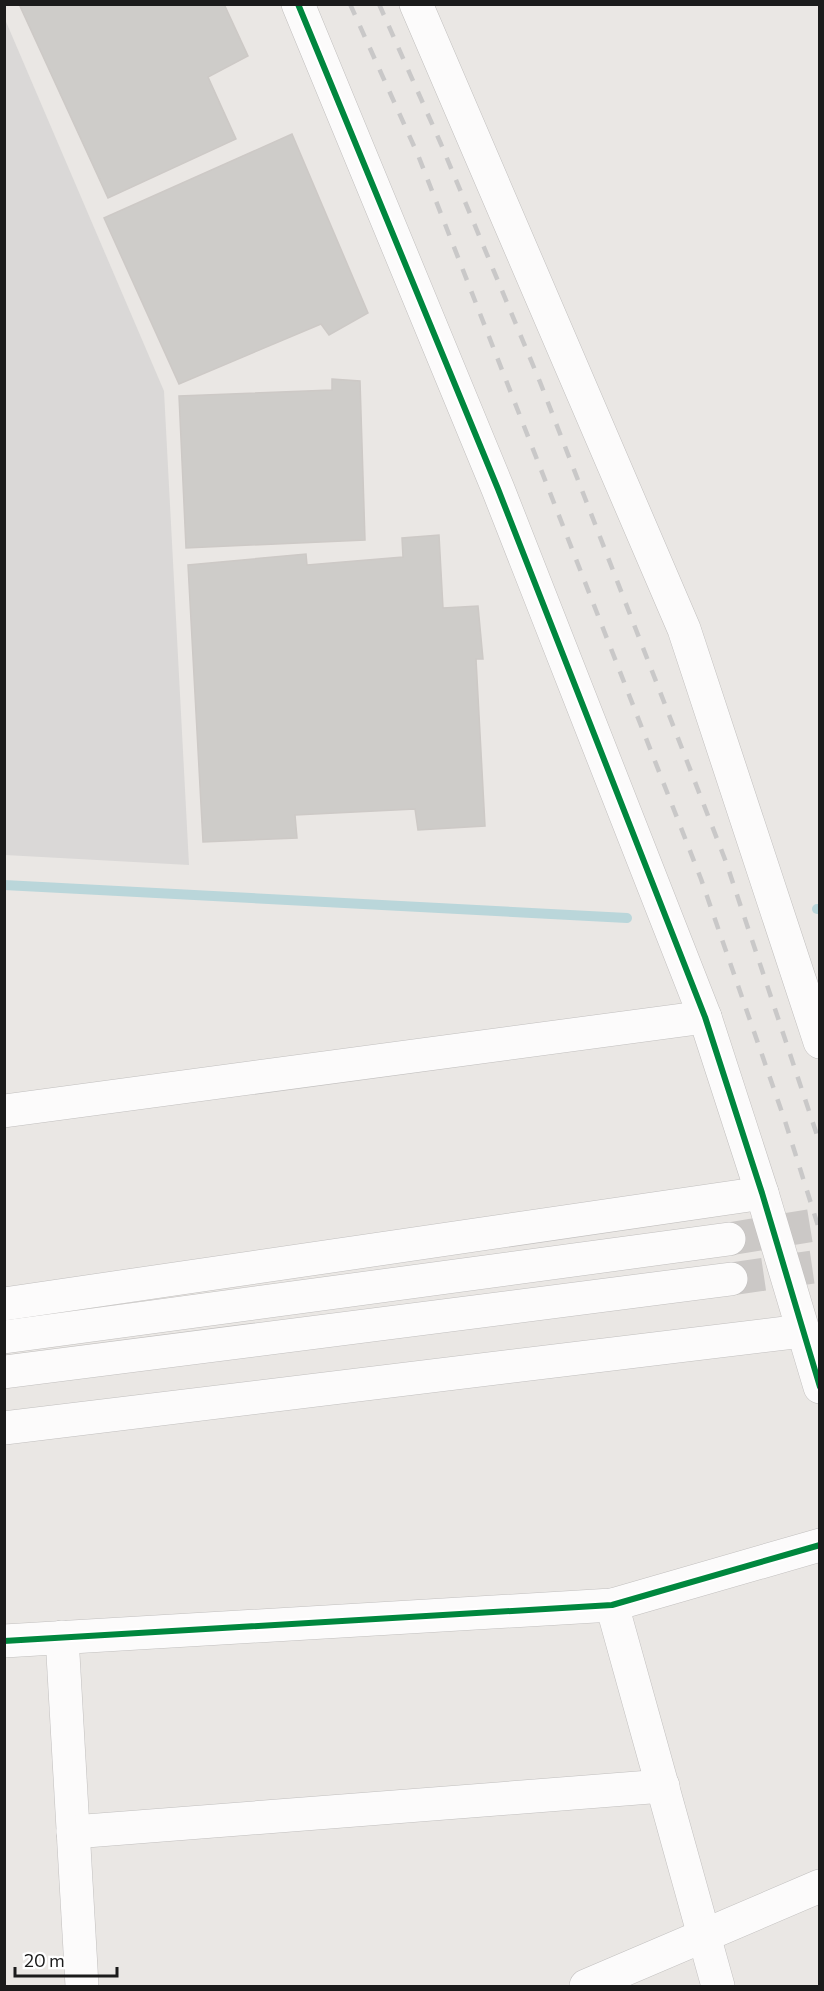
<svg xmlns="http://www.w3.org/2000/svg" width="824" height="1991" font-family="Commissioner,sans-serif">
<style>
.parking{fill:#dad8d7}
.lines{fill:none;stroke-linecap:round;stroke-linejoin:round}
.stream{stroke:#bad6da;stroke-width:10}
.building{fill:#ceccc9;stroke:#cdc9c6;stroke-width:1.5}
.minor-tunnel{stroke:#cbc8c6;stroke-width:33;stroke-dasharray:33 16;stroke-linecap:butt}
.minor-casing{stroke:#c1bfbe;stroke-width:34}
.minor{stroke:#fcfbfb;stroke-width:33}
.rail{stroke:#c9c8c8;stroke-width:4.5;stroke-dasharray:12 12;stroke-linecap:butt}
.cycleway-casing{stroke:#fff;stroke-width:10}
.cycleway{stroke:#00873e;stroke-width:6}
</style>
<rect width="100%" height="100%" fill="#eae7e4"/>
<path class="parking" d="M4,17L164,391L189,865L5,855Z"/>
<g class="lines">
<g class="stream">
<path d="M4,885L627,918"/>
<path d="M817,909H820"/>
</g>
</g>
<g class="building">
<path d="M19,4H224L248,56L208,77L236,139L108,198Z"/>
<path d="M292,134L368,313L329,335L321,324L179,384L104,218Z"/>
<path d="M332,379L360,381L365,540L186,548L179,396L332,390Z"/>
<path d="M439,535L443,608L478,606L483,659H476L485,826L418,830L415,809L295,815L297,838L203,842L188,565L306,554L307,565L403,557L402,538Z"/>
</g>
<g class="lines">
<g class="minor-tunnel">
<path d="M729,1239L820,1224"/>
<path d="M731,1279L820,1266"/>
</g>
<g class="minor-casing">
<g id="minor">
<path d="M298,4L498,489L705,1017L762,1193L820,1387"/>
<path d="M416,4L684,629L820,1042"/>
<path d="M4,1111L705,1017"/>
<path d="M4,1304L762,1193"/>
<path d="M4,1337L729,1239"/>
<path d="M4,1372L731,1279"/>
<path d="M4,1428L802,1331"/>
<path d="M612,1605L718,1986"/>
<path d="M62,1637L82,1986"/>
<path d="M4,1641L612,1605L820,1545"/>
<path d="M73,1832L663,1786"/>
<path d="M586,1986L820,1886"/>
</g>
</g>
<use href="#minor" class="minor"/>
<g class="rail">
<path d="M350,4L418,155L701,879L785,1121L820,1232"/>
<path d="M379,4L441,144L540,382L726,862L820,1144"/>
</g>
<g class="cycleway-casing">
<g id="cycleway">
<path d="M298,4L498,489L705,1017L762,1193L820,1387"/>
<path d="M4,1641L612,1605L820,1545"/>
</g>
</g>
<use href="#cycleway" class="cycleway"/>
</g>
<rect width="824" height="1991" fill="none" stroke="#1b1b1b" stroke-width="12"/>
<path d="M15 1967v9h102v-9" fill="none" stroke="#1b1b1b" stroke-width="3"/>
<text x="24" y="1967" font-size="18" fill="#1b1b1b" stroke="#ffffff" stroke-width="4.5" paint-order="stroke">20 m</text>
</svg>
